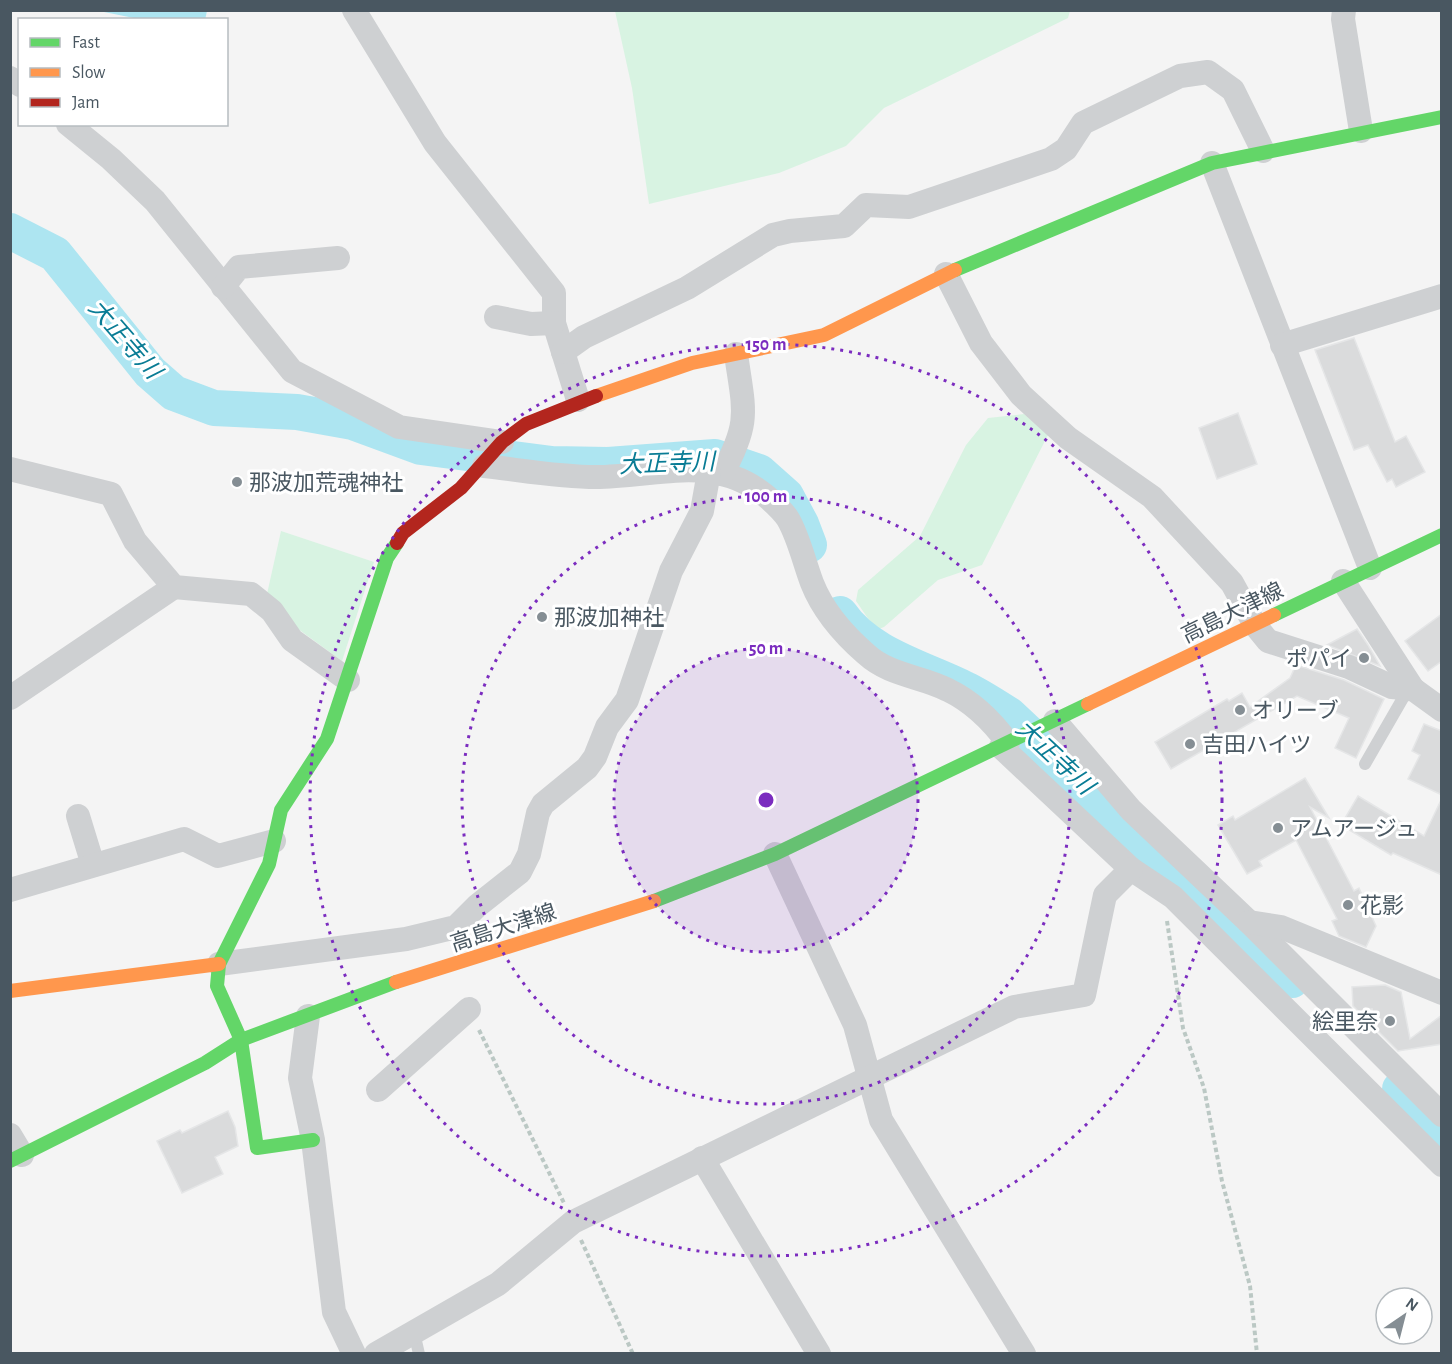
<svg xmlns="http://www.w3.org/2000/svg" width="1452" height="1364" font-family="'Alegreya Sans','Noto Sans JP',sans-serif">
<style>
.green{fill:#d8f3e2}
.water{fill:#ade5f1}
.lines{fill:none;stroke-linecap:round;stroke-linejoin:round}
.river{stroke:#ade5f1;stroke-width:36}
.building{fill:#dadbdc;stroke:#e5e6e7;stroke-width:1.5}
.path{stroke:#bbc8c4;stroke-width:4;stroke-dasharray:4.5 3;stroke-linecap:butt}
.lane{stroke:#ced0d2;stroke-width:12}
.street{stroke:#ced0d2;stroke-width:24}
.fast{stroke:#63d668;stroke-width:14}
.slow{stroke:#ff974d;stroke-width:14}
.jam{stroke:#b3261e;stroke-width:14}
.ring{fill:none;stroke:#7b2cbf;stroke-width:3;stroke-dasharray:3 6}
.poi-dot{fill:#858e94;stroke:#fff;stroke-width:2}
.labels{text-anchor:middle;stroke-width:6;stroke-linejoin:round;paint-order:stroke}
.poi-label{font-size:22px;fill:#495761;stroke:#fff;text-anchor:start}
.street-label{font-size:22px;fill:#495761;stroke:#fff}
.water-label{font-size:24px;font-style:italic;fill:#097c95;stroke:#fff}
.centre{fill:#7b2cbf;stroke:#fff;stroke-width:3}
.ring-label{font-size:18px;text-anchor:middle;font-weight:bold;fill:#7b2cbf;stroke:#fff;stroke-width:6;stroke-linejoin:round;paint-order:stroke}
</style>
<rect width="100%" height="100%" fill="#f4f4f4"/>
<g class="green">
<path d="M615,11V10L1070,11L1068,18L884,108L846,146L779,173L649,204L632,88Z"/>
<path d="M1024,414L1048,435L982,565L938,580L884,627L876,630L856,601L858,590L920,536L966,445L988,418Z"/>
<path d="M281,531L374,562L342,661L294,626L267,594Z"/>
</g>
<path class="water" d="M99,11H207L205,20L139,19Z"/>
<g class="lines">
<g class="river">
<path d="M10,231L55,254L150,372L174,393L214,408L297,412L353,422L421,447L552,464L608,465L715,457L759,472L786,496L801,524L809,545"/>
<path d="M840,614C868,655 923,668 965,689C980,696 995,706 1009,715L1292,980"/>
<path d="M1400,1089L1442,1131"/>
</g>
</g>
<g class="building">
<path d="M1354,338L1395,442L1406,436L1425,472L1396,487L1392,479L1387,482L1368,445L1354,450L1315,350Z"/>
<path d="M1238,413L1257,464L1217,479L1199,428Z"/>
<path d="M1442,614V661L1428,671L1405,641Z"/>
<path d="M1357,629L1368,645L1380,666L1327,645Z"/>
<path d="M1296,665L1344,680L1384,699L1356,758L1335,748L1349,718L1297,696L1171,769L1155,742L1227,699L1229,701L1242,693L1250,707L1290,678Z"/>
<path d="M1424,724L1442,731V795L1408,779L1420,755L1412,751Z"/>
<path d="M1305,778L1329,818L1310,807L1354,891L1359,888L1376,926L1366,947L1339,936L1332,921L1337,919L1296,840L1259,861L1262,866L1247,874L1218,825L1233,816L1235,820Z"/>
<path d="M1358,796L1424,836L1442,798V875L1393,853L1391,855L1341,825Z"/>
<path d="M1385,985L1401,992L1410,1039L1442,1015V1044L1398,1051L1375,1028L1372,1009L1359,1012L1353,1006L1352,987Z"/>
<path d="M228,1111L235,1127L238,1146L215,1157L223,1174L182,1193L157,1141L180,1130L182,1133Z"/>
</g>
<g class="lines">
<g class="path">
<path d="M1167,921L1183,1028L1204,1088L1222,1181L1250,1286L1257,1354"/>
<path d="M479,1030L564,1203"/>
<path d="M581,1240L633,1354"/>
</g>
<g class="lane">
<path d="M1365,764L1403,698L1413,689"/>
<path d="M414,1332L419,1354"/>
</g>
<g class="street">
<path d="M354,10L435,143L554,293V323L578,400"/>
<path d="M1344,10L1343,19L1361,131"/>
<path d="M10,78L20,85"/>
<path d="M68,124L111,159L155,201L292,371L399,427L502,442"/>
<path d="M1212,163L1370,568"/>
<path d="M946,274L981,343L1021,395L1068,438L1152,497L1232,583L1255,625L1268,641L1349,667L1392,687L1413,689L1442,710"/>
<path d="M223,287L239,267L338,258"/>
<path d="M496,317L531,324L554,323"/>
<path d="M1282,345L1442,296"/>
<path d="M563,352L584,337L687,288L773,235L790,231L844,226L866,205L909,207L1051,159L1066,149L1083,123L1180,76L1208,72L1233,90L1263,151"/>
<path d="M484,466C521,470 558,477 596,477C656,477 714,453 766,496C773,502 783,511 788,519C799,538 804,562 812,583C823,611 843,634 866,654C890,676 921,676 948,690C973,702 992,721 1008,743"/>
<path d="M10,469L111,494L135,541L174,587L251,594L272,611L292,640L348,680"/>
<path d="M722,474C751,421 744,411 736,354"/>
<path d="M1343,581L1413,689"/>
<path d="M10,698L174,587"/>
<path d="M1055,721L1131,810L1249,922L1442,1115"/>
<path d="M1001,747L1131,869L1173,897L1442,1165"/>
<path d="M78,816L93,865"/>
<path d="M775,854L855,1025L881,1120L1024,1354"/>
<path d="M10,890L184,839L218,856L274,841"/>
<path d="M1249,922L1281,927L1442,993"/>
<path d="M219,964L406,939L456,927L477,906L520,872L529,854L538,813L543,804L587,768L595,757L607,727L627,700L671,571L702,511L709,472"/>
<path d="M308,1016L300,1078L313,1140L334,1312L354,1354"/>
<path d="M378,1090L469,1009"/>
<path d="M10,1135L22,1155"/>
<path d="M702,1158L819,1354"/>
<path d="M376,1354L498,1284L573,1222L1014,1007L1084,995L1105,895L1131,869"/>
</g>
<g class="fast">
<path d="M955,270L1212,163L1442,117"/>
<path d="M1274,615L1442,535"/>
<path d="M654,901L775,854L1088,704"/>
<path d="M313,1140L257,1148L241,1040L217,986L219,964L269,864L281,810L327,739L387,558L397,543"/>
<path d="M10,1161L205,1063L241,1040L396,982"/>
</g>
<g class="slow">
<path d="M596,396L692,363L824,335L955,270"/>
<path d="M1088,704L1274,615"/>
<path d="M396,982L654,901"/>
<path d="M10,991L219,964"/>
</g>
<path class="jam" d="M397,543L403,533L461,488L502,442L526,424L596,396"/>
</g>
<circle cx="766" cy="800" r="152" fill="#7b2cbf" fill-opacity=".12"/>
<g class="ring">
<circle cx="766" cy="800" r="152"/>
<circle cx="766" cy="800" r="304"/>
<circle cx="766" cy="800" r="456"/>
</g>
<g class="poi-dot">
<circle cx="237" cy="482" r="6"/>
<circle cx="542" cy="617" r="6"/>
<circle cx="1364" cy="658" r="6"/>
<circle cx="1240" cy="710" r="6"/>
<circle cx="1190" cy="744" r="6"/>
<circle cx="1278" cy="828" r="6"/>
<circle cx="1348" cy="905" r="6"/>
<circle cx="1390" cy="1021" r="6"/>
</g>
<g class="labels">
<g class="poi-label">
<text x="249" y="490">那波加荒魂神社</text>
<text x="554" y="625">那波加神社</text>
<text x="1352" y="666" text-anchor="end">ポパイ</text>
<text x="1252" y="718">オリーブ</text>
<text x="1202" y="752">吉田ハイツ</text>
<text x="1290" y="836">アムアージュ</text>
<text x="1360" y="913">花影</text>
<text x="1378" y="1029" text-anchor="end">絵里奈</text>
</g>
<g class="street-label">
<text transform="translate(1232 612) rotate(-26)" y="8">高島大津線</text>
<text transform="translate(503 927) rotate(-18)" y="8">高島大津線</text>
</g>
<g class="water-label">
<text transform="translate(125 339) rotate(49)" y="8">大正寺川</text>
<text transform="translate(667 463) rotate(-2)" y="8">大正寺川</text>
<text transform="translate(1055 757) rotate(43)" y="8">大正寺川</text>
</g>
</g>
<circle cx="766" cy="800" r="9" class="centre"/>
<g class="ring-label">
<text x="766" y="350">150 m</text>
<text x="766" y="502">100 m</text>
<text x="766" y="654">50 m</text>
</g>
<rect width="1452" height="1364" fill="none" stroke="#495761" stroke-width="24"/>
<rect x="18" y="18" width="210" height="108" fill="#ffffff" stroke="#b6bcc0" stroke-width="1.5"/>
<rect x="30" y="38" width="30" height="9" fill="#63d668" stroke="#b6bcc0" stroke-width="1.5"/>
<text x="72" y="48" font-size="18" fill="#495761">Fast</text>
<rect x="30" y="68" width="30" height="9" fill="#ff974d" stroke="#b6bcc0" stroke-width="1.5"/>
<text x="72" y="78" font-size="18" fill="#495761">Slow</text>
<rect x="30" y="98" width="30" height="9" fill="#b3261e" stroke="#b6bcc0" stroke-width="1.5"/>
<text x="72" y="108" font-size="18" fill="#495761">Jam</text>
<g transform="translate(1404 1316) rotate(35)"><circle r="28" fill="#ffffff" stroke="#b6bcc0" stroke-width="1.5"/>
<path d="M0-4.5L10 22L0 15L-10 22Z" fill="#858e94"/>
<text y="-9" font-size="16" font-weight="bold" text-anchor="middle" fill="#495761">N</text>
</g>
</svg>
